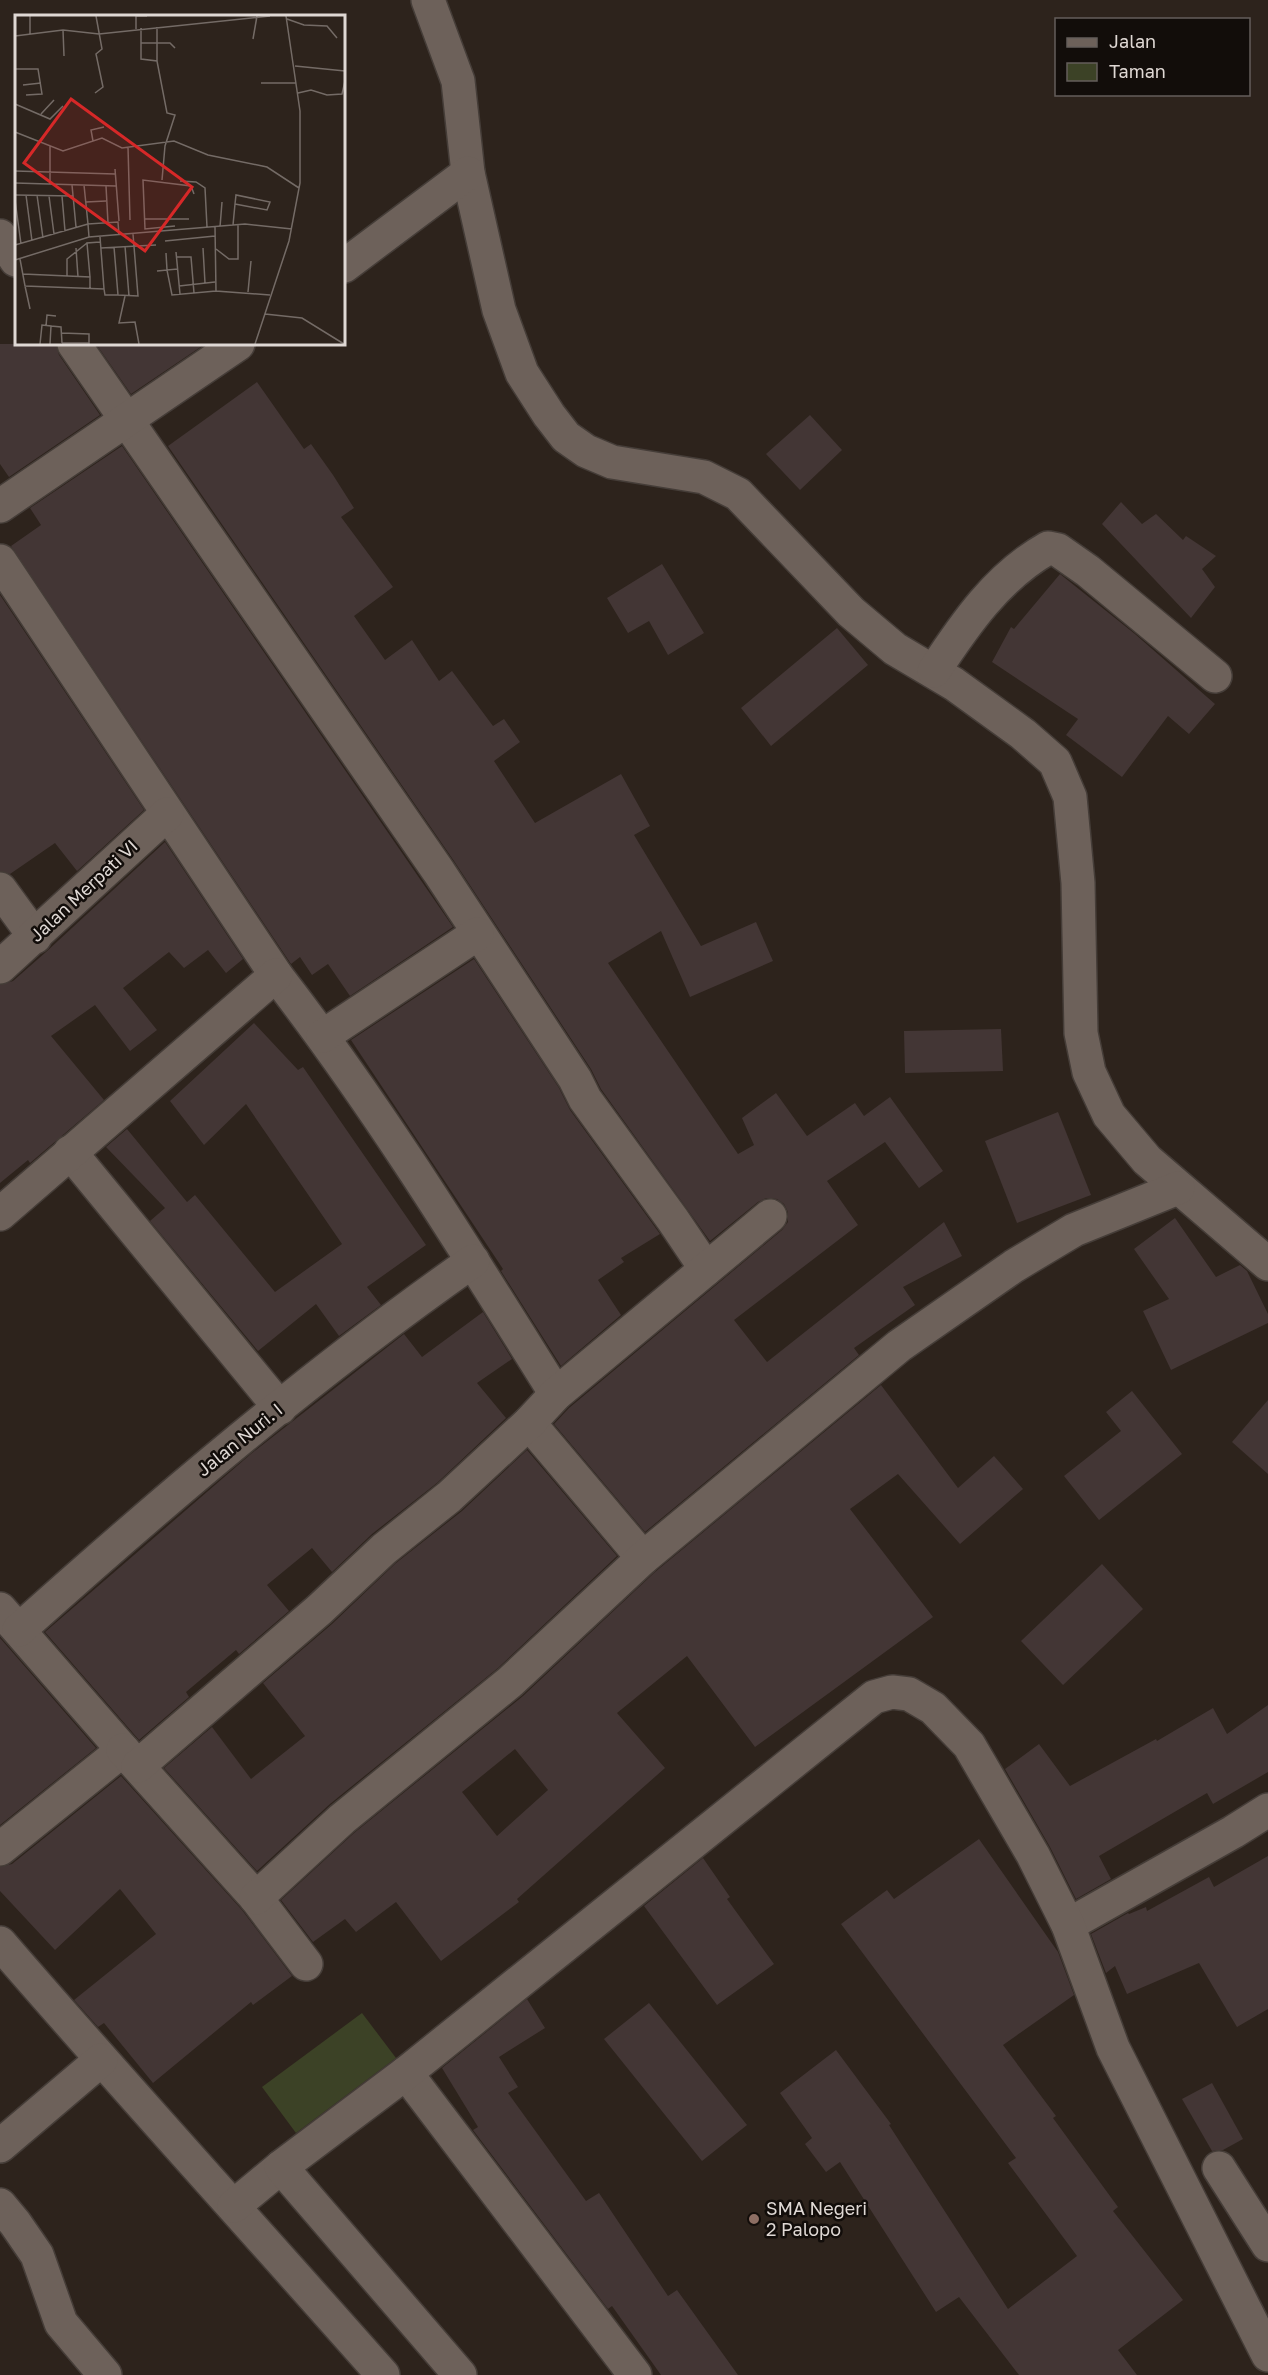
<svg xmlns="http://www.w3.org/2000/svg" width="1268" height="2375" font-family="'Golos Text',sans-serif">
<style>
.green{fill:#3c4226}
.building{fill:#433635;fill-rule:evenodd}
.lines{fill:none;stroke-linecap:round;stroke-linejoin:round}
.street-casing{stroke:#453d38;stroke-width:36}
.street{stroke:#6d615a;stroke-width:33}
.education-dot{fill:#8d6e63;stroke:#120d0a;stroke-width:2}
.labels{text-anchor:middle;stroke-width:5;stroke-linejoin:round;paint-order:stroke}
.street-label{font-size:18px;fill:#dfd8d4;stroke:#120d0a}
.poi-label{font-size:18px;fill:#dfd8d4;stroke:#120d0a;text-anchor:start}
.inset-road{fill:none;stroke:#746b66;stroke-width:1.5}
.view{fill:#d62828;fill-opacity:0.15;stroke:#d62828;stroke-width:3}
.inset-edge{fill:none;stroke:#dfd8d4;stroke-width:3}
</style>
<rect width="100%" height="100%" fill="#2d231c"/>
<path class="green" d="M362,2013L396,2058L296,2133L262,2087Z"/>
<g class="building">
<path d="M0,344H56L59,355L100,415L9,477L0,464Z"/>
<path d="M96,344H205L131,394Z"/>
<path d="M257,382L304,449L311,444L333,475L354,508L341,517L393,587L354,616L385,660L412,640L439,681L452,671L493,726L504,719L520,742L494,761L535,823L621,774L650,826L634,835L701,946L756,922L773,961L690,997L661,931L608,963L738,1154L754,1145L742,1118L776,1093L807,1136L855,1103L864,1116L890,1097L943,1171L919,1188L885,1142L827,1181L858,1225L734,1320L767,1362L944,1222L962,1256L903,1287L915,1305L854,1348L859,1355L645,1532L554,1424L569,1408L782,1230L788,1222V1212L784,1204L777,1199L766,1198L758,1202L710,1241L601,1089L591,1069L454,861L168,446Z"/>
<path d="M810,415L842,450L800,490L766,454Z"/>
<path d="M122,446L453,927L350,996L328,964L312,975L300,957L291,964L11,546L41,525L30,508Z"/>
<path d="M1121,502L1142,524L1156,514L1183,540L1186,536L1216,556L1202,569L1215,587L1191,618L1102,524Z"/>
<path d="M662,564L704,633L668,655L649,621L628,633L607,598Z"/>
<path d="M1060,574L1135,634L1215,704L1189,734L1168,716L1122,777L1066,735L1078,719L992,662L1011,627L1014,629Z"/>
<path d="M0,595L144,810L77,871L55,843L10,874L0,871Z"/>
<path d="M837,628L868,665L771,746L741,708Z"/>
<path d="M165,842L243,959L226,973L208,950L184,968L169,952L123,988L157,1030L130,1051L95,1005L51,1036L104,1100L30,1163L28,1160L0,1183V985L13,981L46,952Z"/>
<path d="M474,959L559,1088L570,1110L660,1234L621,1258L624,1262L598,1280L621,1315L561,1366L501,1271L503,1269L351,1040Z"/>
<path d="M254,1023L298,1070L303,1067L426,1245L367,1287L381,1305L339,1336L316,1304L258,1351L150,1221L165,1208L106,1147L127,1129L187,1202L195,1195L275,1292L342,1244L246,1104L204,1145L170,1101Z"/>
<path d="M1001,1029L1003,1071L905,1073L904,1031Z"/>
<path d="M1058,1112L1091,1195L1017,1223L985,1141Z"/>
<path d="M1175,1218L1216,1277L1240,1265L1247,1271L1268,1314V1323L1171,1370L1143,1311L1169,1299L1134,1249Z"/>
<path d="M483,1312L512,1359L477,1383L506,1418L437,1483L372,1534L332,1572L312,1548L267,1585L289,1611L239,1654L236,1650L186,1692L189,1697L139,1740L45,1632L252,1453L404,1334L422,1357Z"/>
<path d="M881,1385L958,1488L994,1456L1023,1489L960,1544L898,1474L850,1509L933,1617L755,1747L687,1656L617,1713L665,1768L517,1899L519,1902L441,1961L396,1902L356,1932L345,1919L313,1942L281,1900L354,1833L523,1696L655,1572ZM515,1749L548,1790L497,1836L462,1792Z"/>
<path d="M1132,1391L1182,1454L1099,1520L1064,1476L1121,1431L1106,1412Z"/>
<path d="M1268,1400V1474L1232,1442Z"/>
<path d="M527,1450L617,1556L498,1668L330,1804L257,1871L164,1768L212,1727L251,1779L305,1736L263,1683L332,1624L396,1563L462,1511Z"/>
<path d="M1102,1564L1143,1609L1063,1685L1021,1641Z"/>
<path d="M0,1638L96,1748L0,1825Z"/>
<path d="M1268,1705V1772L1213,1804L1207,1793L1099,1856L1111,1879L1076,1899L1050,1847L1005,1769L1039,1744L1070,1786L1156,1739L1157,1741L1213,1708L1227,1734Z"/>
<path d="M121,1776L242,1910L292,1976L253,2005L251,2002L153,2083L104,2023L98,2027L74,2000L156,1934L120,1889L55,1950L0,1891V1867L12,1864Z"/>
<path d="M979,1839L1058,1952L1074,1995L1003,2045L1056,2116L1053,2118L1118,2207L1113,2211L1183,2300L1118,2350L1137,2375H1019L959,2297L936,2312L840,2162L826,2172L805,2144L812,2138L780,2093L836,2050L891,2124L889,2125L1008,2309L1077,2256L1008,2163L1016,2158L841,1924L887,1890L894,1899Z"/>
<path d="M1268,1856V2009L1237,2027L1199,1963L1127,1994L1115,1966L1106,1973L1091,1934L1128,1913L1129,1914L1146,1907L1147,1911L1209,1877L1214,1887Z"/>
<path d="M703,1858L730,1897L727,1899L774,1964L717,2005L644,1906Z"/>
<path d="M527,1999L545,2028L499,2057L518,2087L508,2093L586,2201L599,2193L668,2296L677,2290L738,2375H661L612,2306L608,2309L473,2130L478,2127L442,2068Z"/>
<path d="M649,2003L747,2125L702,2161L604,2039Z"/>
<path d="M1212,2083L1243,2139L1223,2150L1212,2151L1182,2099Z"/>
</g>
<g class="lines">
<g class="street-casing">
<g id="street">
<path d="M428,0L458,81L468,173L499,310L522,373L549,415L566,437L586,451L612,462L704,477L738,494L851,612L895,649L954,684L1023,734L1055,762L1070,797L1078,883L1081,1033L1089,1072L1109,1115L1147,1160L1268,1264"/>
<path d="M0,236L16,260"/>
<path d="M344,266L468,173"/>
<path d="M74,344L439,872L575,1079L585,1099L673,1220L706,1269"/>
<path d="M0,506L238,344"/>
<path d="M0,561L276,975C379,1108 467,1252 556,1394"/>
<path d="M934,671C965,624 997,577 1048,548L1058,550L1088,571L1215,676"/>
<path d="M0,889L35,937"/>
<path d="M0,967L167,814"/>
<path d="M323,1036L477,934"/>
<path d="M70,1152L280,1408"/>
<path d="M0,1214L276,975"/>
<path d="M529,1423L643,1558"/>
<path d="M0,1609L123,1750L0,1849"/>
<path d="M19,1630C164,1500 313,1373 473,1261"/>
<path d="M123,1750L256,1898L306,1964"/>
<path d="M138,1766L319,1610L384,1549L449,1497L529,1423L556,1394L770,1216"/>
<path d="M256,1898L342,1819L510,1682L643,1558L899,1346L1014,1266L1074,1230L1178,1188"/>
<path d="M1068,1925L1233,1832L1268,1810"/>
<path d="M0,1943C126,2089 256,2231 383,2375"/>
<path d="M406,2073L635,2375"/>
<path d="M0,2146L101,2060"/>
<path d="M1219,2168L1268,2245"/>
<path d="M0,2205L15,2223L37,2255L61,2323L105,2375"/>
<path d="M234,2206L281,2167"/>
<path d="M460,2375L281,2167L406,2073L874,1697L892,1692L909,1694L933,1708L969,1745L1033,1855L1068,1925L1113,2048L1268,2355"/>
</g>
</g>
<use href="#street" class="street"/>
</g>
<circle class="education-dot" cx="754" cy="2219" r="6"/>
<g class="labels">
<g class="street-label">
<text transform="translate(84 891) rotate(-43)" y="6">Jalan Merpati VI</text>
<text transform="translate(240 1440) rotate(-39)" y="6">Jalan Nuri. I</text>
</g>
<g class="poi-label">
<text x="766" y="2215">SMA Negeri<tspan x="766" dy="21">2 Palopo</tspan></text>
</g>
</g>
<g transform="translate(15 15)">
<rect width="330" height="330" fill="#2d231c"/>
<path class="inset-road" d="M15,1V20M272,4L289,10L312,11L322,23M142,12V46M126,13V44L142,46L152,98L160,100L150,131L147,165M121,14V1H132M48,15L49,41M0,21L48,15L84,19L255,1M238,24L242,1M126,28H155L160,33M280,51L330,56M0,54H23L27,79L11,80M246,68H281M8,70L26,68M80,78L88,72L81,39L87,34L81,1M283,78L296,75L312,80L327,79L330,66M0,89L35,104L48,91M26,99L39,85M0,117L48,136L87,123L107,133L159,126L193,140L252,152L284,173M78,126L76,115L89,112M113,132L115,205M100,154L104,206M0,156L100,159M165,166L181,167L190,173L192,212M0,168L101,171M35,169V131M57,170L61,212M69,170L73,209L103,207L104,220M91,171L93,208M0,180L58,181M11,180L17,226M22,180L28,223M34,181L39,219M47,181L50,216M0,185L6,229M71,187L91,186M130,204H174M218,210L220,189L221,180L255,187L252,195L220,189M160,211L130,214L128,165L176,171L179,179M200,212L201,276L255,280M205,212L207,187M150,226L200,221M0,230L73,209L74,222M110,231L114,281M99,232L103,280L123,281L118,219M61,233L63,262M86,233L141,230M188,233L190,268M201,234L214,244H223V210M161,237L165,279M151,238L152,255L163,254M161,242H176L179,278M5,244L10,271L89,274L85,222M0,245L74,222L230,209L277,214M142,256L152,255L157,280L201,276M8,259L75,262V274M52,261V244L72,228M75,262L72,228L85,227M10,271L15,294M164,271L200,267M89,274L90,280H103M233,277L236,246M110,281L104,308L120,307L124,329M250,299L287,303L329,329M31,311L32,300L41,301M36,311L46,312L47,328M47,318L74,319V329M47,328H74M25,329L27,310L36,311L35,329M240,329L274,226L285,168V96L271,1"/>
<path class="view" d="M56,84L177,172L130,236L9,148Z"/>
<rect width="330" height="330" class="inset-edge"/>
</g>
<rect x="1055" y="18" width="195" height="78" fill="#120d0a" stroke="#645e5b" stroke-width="1.5"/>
<rect x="1067" y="38" width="30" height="9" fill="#6d615a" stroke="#645e5b" stroke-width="1.5"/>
<text x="1109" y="48" font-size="18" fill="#dfd8d4">Jalan</text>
<rect x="1067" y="63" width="30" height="18" fill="#3c4226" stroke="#645e5b" stroke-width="1.5"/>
<text x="1109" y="78" font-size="18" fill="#dfd8d4">Taman</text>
</svg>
